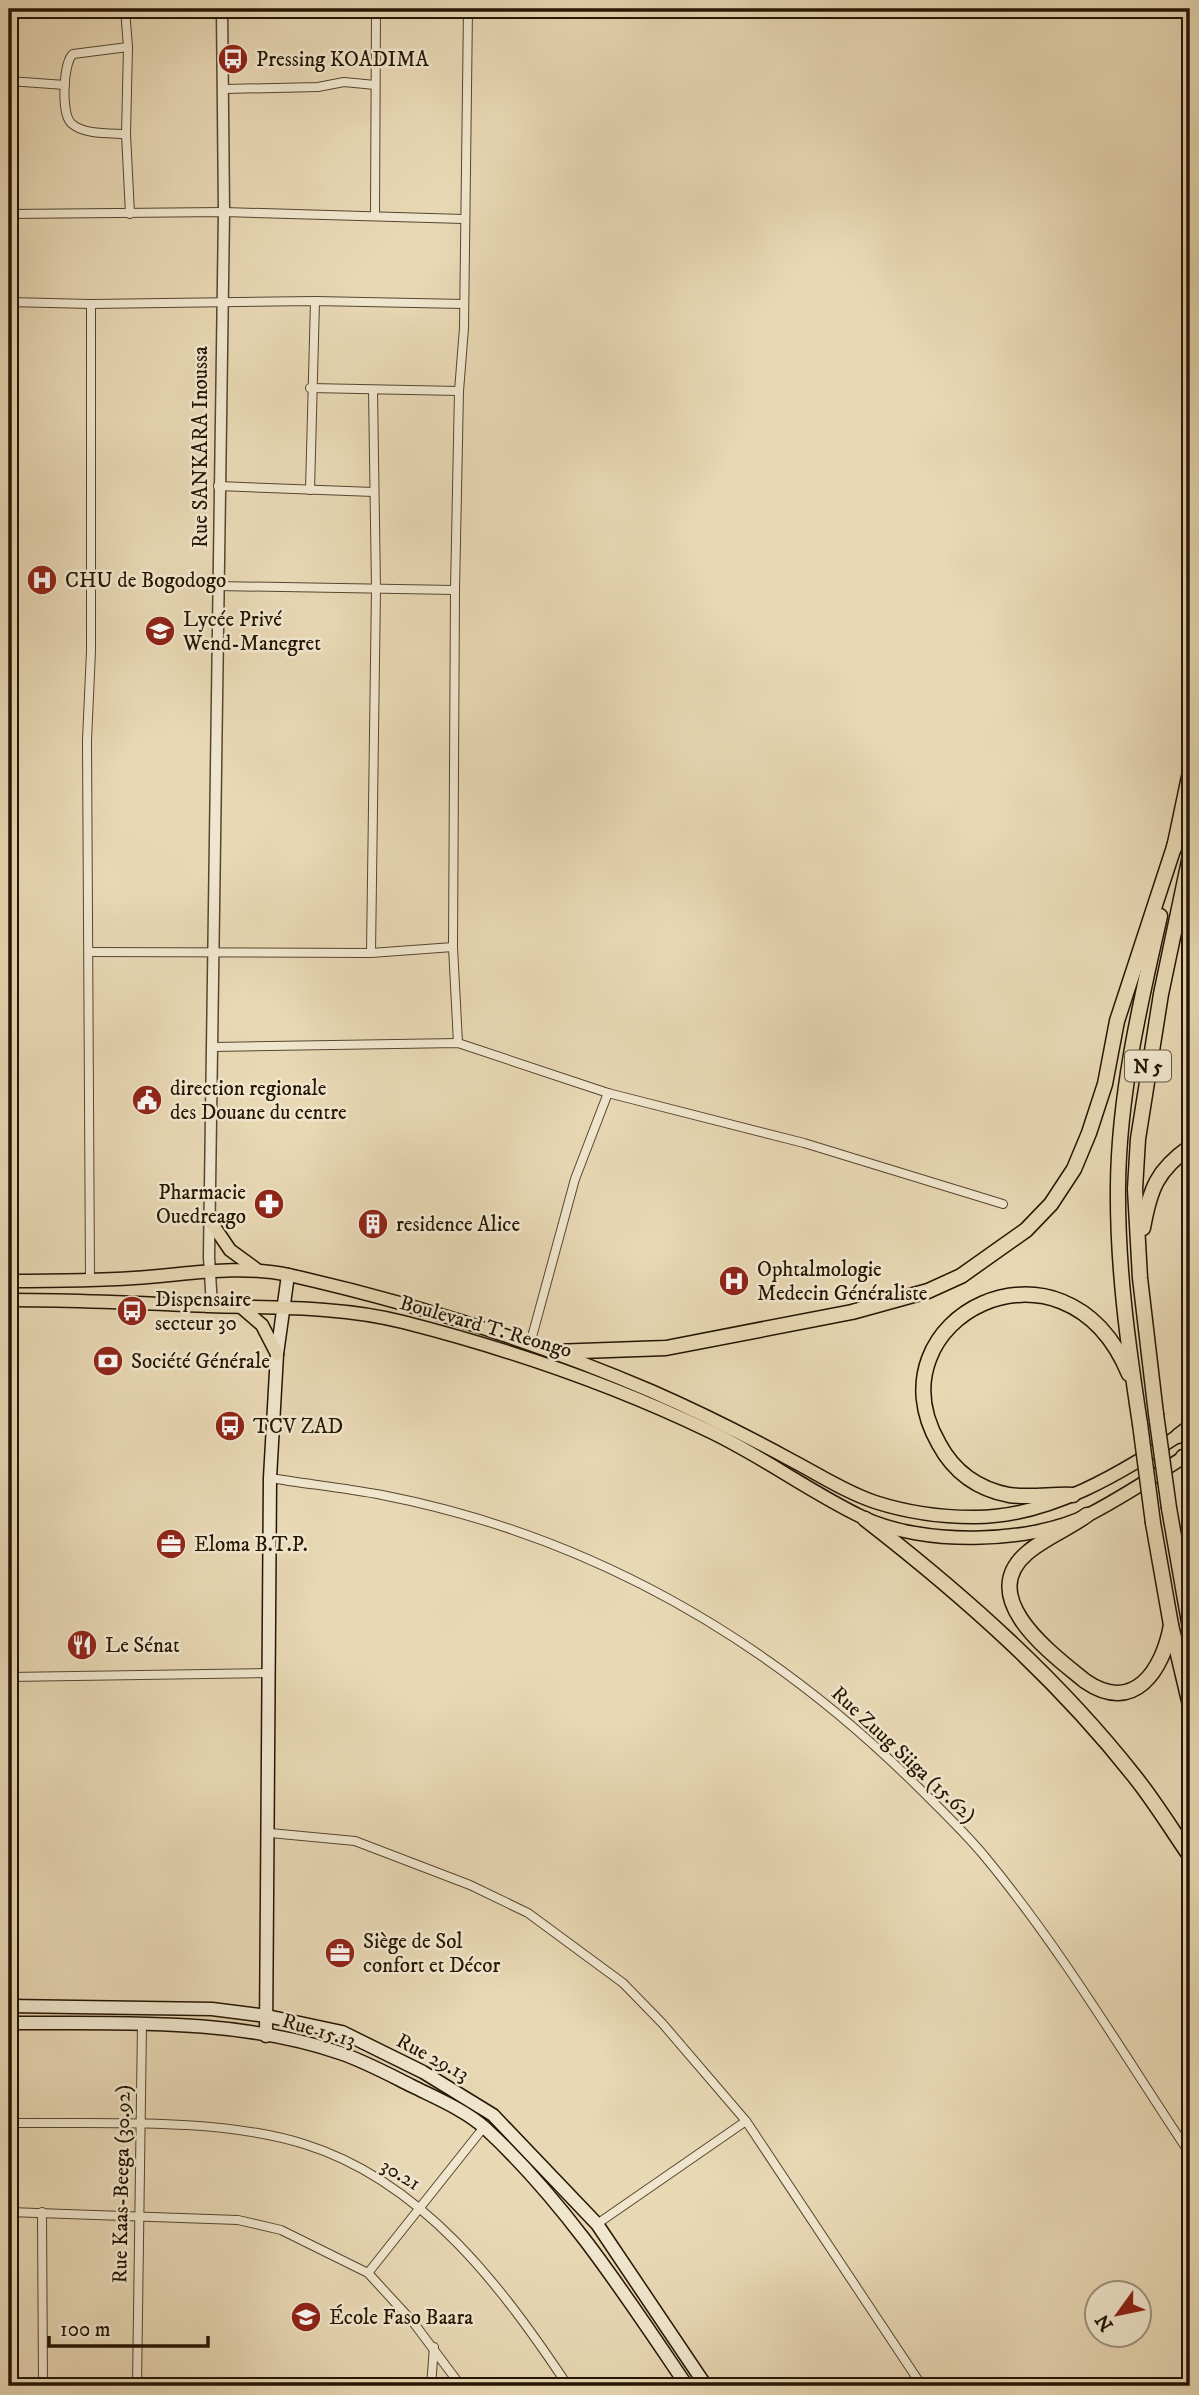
<svg xmlns="http://www.w3.org/2000/svg" width="1199" height="2395" font-family="'IM FELL DW Pica',serif">
<style>
.lines{fill:none;stroke-linecap:round;stroke-linejoin:round}
.minor-casing{stroke:#56462f;stroke-width:10}
.tertiary-casing{stroke:#56462f;stroke-width:13}
.secondary-casing{stroke:#261503;stroke-width:15}
.primary-casing{stroke:#261503;stroke-width:15}
.trunk-casing{stroke:#261503;stroke-width:17}
.minor{stroke:#f0e6ce;stroke-width:8}
.tertiary{stroke:#f0e6ce;stroke-width:10}
.secondary{stroke:#f0e6ce;stroke-width:12}
.primary{stroke:#e8d8b4;stroke-width:12}
.trunk{stroke:#e8d8b4;stroke-width:14}
.trunk-bridge-casing{stroke:#261503;stroke-width:17;stroke-linecap:butt}
.trunk-bridge{stroke:#e8d8b4;stroke-width:14}
.labels{text-anchor:middle;stroke-width:5;stroke-linejoin:round;paint-order:stroke}
.shield{fill:#f0e6ce;stroke:#635440;stroke-width:2}
.shield-label{font-size:19px;font-weight:bold;fill:#261503}
.poi-label{font-size:21px;fill:#261503;stroke:#f0e6ce;text-anchor:start}
.street-label{font-size:21px;fill:#261503;stroke:#f0e6ce}
</style>
<rect width="100%" height="100%" fill="#e8d8b4"/>
<filter id="stains"><feTurbulence type="fractalNoise" baseFrequency=".00286" numOctaves="4"/><feColorMatrix values="0 0 0 0 .2 0 0 0 0 .09 0 0 0 0 .02 0 0 0 .5 -.17"/></filter>
<radialGradient id="worn" r=".72"><stop offset=".6" stop-color="#630" stop-opacity="0"/><stop offset="1" stop-color="#630" stop-opacity=".3"/></radialGradient>
<g class="lines">
<g class="minor-casing">
<g id="minor">
<path d="M125,9L128,47L126,134L130,214"/>
<path d="M9,81L65,85"/>
<path d="M225,89L318,87L344,82L375,85"/>
<path d="M126,134C111,133 83,135 71,123C61,113 63,63 73,54L128,47"/>
<path d="M9,214L224,212L464,219"/>
<path d="M375,215L376,9"/>
<path d="M9,302L91,304L315,301L464,304"/>
<path d="M310,388L459,391"/>
<path d="M218,486L374,492"/>
<path d="M310,490L315,301"/>
<path d="M218,586L455,590"/>
<path d="M89,952L371,953L453,947"/>
<path d="M371,953L376,588L373,390"/>
<path d="M458,1043L453,947L455,590L459,391L464,328L468,9"/>
<path d="M214,1047L458,1043L608,1093L804,1143L1003,1204"/>
<path d="M90,1280L87,740L91,651V304"/>
<path d="M530,1344L575,1179L608,1093"/>
<path d="M270,1478C307,1484 345,1488 382,1495C587,1535 764,1636 912,1781C937,1806 964,1831 986,1858C1062,1950 1124,2055 1190,2154"/>
<path d="M9,1677L270,1673"/>
<path d="M270,1833L355,1841L470,1885L528,1913L623,1983L662,2023L746,2121L922,2386"/>
<path d="M9,2123C99,2124 218,2117 304,2144C423,2181 502,2287 568,2386"/>
<path d="M9,2212L238,2220L281,2230L368,2273L413,2322L461,2386"/>
<path d="M42,2212L43,2386"/>
<path d="M597,2224L746,2121"/>
<path d="M368,2273L484,2127"/>
<path d="M137,2386L142,2024"/>
<path d="M431,2386L434,2347"/>
</g>
</g>
<g class="tertiary-casing">
<path id="tertiary" d="M212,1306L209,1257L224,212L222,9"/>
</g>
<g class="secondary-casing">
<g id="secondary">
<path d="M9,2006L212,2009L267,2016L342,2032L423,2072L493,2115L597,2224L706,2386"/>
<path d="M9,2023C118,2024 235,2017 340,2053C364,2061 388,2074 412,2086C436,2098 465,2110 485,2128C566,2203 626,2296 687,2386"/>
<path d="M266,2036L270,1478L277,1354L288,1275"/>
</g>
</g>
<g class="primary-casing">
<g id="primary">
<path d="M211,1222L230,1250L256,1269"/>
<path d="M9,1281C50,1281 92,1281 134,1278C185,1275 237,1264 289,1275C412,1303 535,1341 651,1391C699,1412 745,1435 791,1460C818,1474 845,1492 875,1502C906,1512 940,1517 973,1517C1050,1518 1122,1472 1184,1432"/>
<path d="M9,1300C76,1300 142,1303 209,1306C273,1308 341,1306 403,1322C509,1349 611,1384 709,1431C762,1456 810,1492 862,1517C922,1546 1029,1544 1088,1515C1123,1497 1158,1474 1190,1453"/>
<path d="M240,1306L262,1325L277,1354"/>
</g>
</g>
<g class="trunk-casing">
<g id="trunk">
<path d="M1174,848L1190,772"/>
<path d="M1143,1228C1150,1189 1157,1170 1190,1147"/>
<path d="M553,1352L666,1348L852,1312L928,1291L961,1276L1026,1230L1051,1204L1074,1169L1089,1133L1105,1084L1117,1021L1176,841"/>
<path d="M1156,1414L1140,1278L1135,1189L1138,1139L1161,994L1190,856"/>
<path d="M1140,1424C1128,1345 1117,1266 1118,1185C1119,1094 1140,1004 1160,916"/>
<path d="M1178,1436L1190,1427"/>
<path d="M1183,1457L1190,1456"/>
<path d="M1073,1495C1053,1494 1029,1498 1009,1495C978,1489 954,1472 939,1444C867,1319 1064,1218 1129,1374"/>
<path d="M1169,1508L1190,1628"/>
<path d="M1087,1515C1068,1529 1044,1538 1027,1553C975,1598 1052,1654 1085,1681C1134,1715 1163,1670 1171,1625"/>
<path d="M865,1519C963,1595 1058,1679 1135,1777C1155,1802 1172,1830 1190,1856"/>
<path d="M1153,1523L1171,1625L1190,1705"/>
</g>
</g>
<use href="#minor" class="minor"/>
<use href="#tertiary" class="tertiary"/>
<use href="#secondary" class="secondary"/>
<use href="#primary" class="primary"/>
<use href="#trunk" class="trunk"/>
<g class="trunk-bridge-casing">
<g id="trunk-bridge">
<path d="M1156,1414L1169,1508"/>
<path d="M1140,1424L1153,1523"/>
</g>
</g>
<use href="#trunk-bridge" class="trunk-bridge"/>
</g>
<defs>
<g id="bus-disc" transform="scale(1.575)"><circle r="9.5" fill="#8f2418" stroke="#f0e6ce"/><path d="M-5-6H5V4H4V6H2V4H-2V6H-4V4H-5ZM-3.5-4V0h7V-4ZM-3.5 1.2v1.5H-2V1.2ZM2 1.2v1.5H3.5V1.2Z" fill="#fff"/></g>
<g id="hospital-disc" transform="scale(1.575)"><circle r="9.5" fill="#8f2418" stroke="#f0e6ce"/><path d="M-5-5h3v3.5h4V-5h3V5h-3V1.5h-4V5h-3Z" fill="#fff"/></g>
<g id="school-disc" transform="scale(1.575)"><circle r="9.5" fill="#8f2418" stroke="#f0e6ce"/><path d="M0-5L7-2L0 1L-7-2ZM-4 1L0 2.5L4 1V4Q0 6-4 4Z" fill="#fff"/></g>
<g id="civic-disc" transform="scale(1.575)"><circle r="9.5" fill="#8f2418" stroke="#f0e6ce"/><path d="M-.6-6.5H3V-4.5H.6V-3L4-1V1h2V6H-6V1h2V-1L-.6-3ZM-1.2 2.5V6h2.4V2.5Z" fill="#fff"/></g>
<g id="pharmacy-disc" transform="scale(1.575)"><circle r="9.5" fill="#8f2418" stroke="#f0e6ce"/><path d="M-2-6h4v4h4v4h-4v4h-4v-4h-4v-4h4Z" fill="#fff"/></g>
<g id="building-disc" transform="scale(1.575)"><circle r="9.5" fill="#8f2418" stroke="#f0e6ce"/><path d="M-4-6H4V6H1V3H-1V6H-4ZM-2.5-4.3h1.7v1.8h-1.7ZM.8-4.3h1.7v1.8H.8ZM-2.5-1h1.7V.8h-1.7ZM.8-1h1.7V.8H.8Z" fill="#fff"/></g>
<g id="bank-disc" transform="scale(1.575)"><circle r="9.5" fill="#8f2418" stroke="#f0e6ce"/><path d="M-6-4H6V4H-6ZM0-2.3a2.3 2.3 0 1 0 0 4.6a2.3 2.3 0 1 0 0-4.6Z" fill="#fff"/></g>
<g id="office-disc" transform="scale(1.575)"><circle r="9.5" fill="#8f2418" stroke="#f0e6ce"/><path d="M-6-3h4V-5.5h4V-3h4V5H-6ZM-1-4.5V-3h2v-1.5ZM-6 0V1H6V0Z" fill="#fff"/></g>
<g id="restaurant-disc" transform="scale(1.575)"><circle r="9.5" fill="#8f2418" stroke="#f0e6ce"/><path d="M-5-6h1v4h1v-4h1v4h1v-4h1v5L-1.5 .5V6h-2V.5L-5-1ZM5-6V6H3V1.5H1.5Q1.5-4 5-6Z" fill="#fff"/></g>
</defs>
<g fill-rule="evenodd">
<use href="#bus-disc" x="233" y="59"/>
<use href="#hospital-disc" x="42" y="580"/>
<use href="#school-disc" x="160" y="631"/>
<use href="#civic-disc" x="147" y="1100"/>
<use href="#pharmacy-disc" x="269" y="1204"/>
<use href="#building-disc" x="373" y="1224"/>
<use href="#hospital-disc" x="734" y="1281"/>
<use href="#bus-disc" x="132" y="1311"/>
<use href="#bank-disc" x="108" y="1361"/>
<use href="#bus-disc" x="230" y="1426"/>
<use href="#office-disc" x="171" y="1544"/>
<use href="#restaurant-disc" x="82" y="1645"/>
<use href="#office-disc" x="340" y="1953"/>
<use href="#school-disc" x="306" y="2317"/>
</g>
<g class="labels">
<rect class="shield" x="1125" y="1050.5" width="46" height="31" rx="5"/>
<g class="shield-label">
<text x="1148" y="1073">N 5</text>
</g>
<g class="poi-label">
<text x="256" y="66">Pressing KOADIMA</text>
<text x="65" y="587">CHU de Bogodogo</text>
<text x="183" y="626">Lycée Privé<tspan x="183" dy="24">Wend-Manegret</tspan></text>
<text x="170" y="1095">direction regionale<tspan x="170" dy="24">des Douane du centre</tspan></text>
<text x="246" y="1199" text-anchor="end">Pharmacie<tspan x="246" dy="24">Ouedreago</tspan></text>
<text x="396" y="1231">residence Alice</text>
<text x="757" y="1276">Ophtalmologie<tspan x="757" dy="24">Medecin Généraliste</tspan></text>
<text x="155" y="1306">Dispensaire<tspan x="155" dy="24">secteur 30</tspan></text>
<text x="131" y="1368">Société Générale</text>
<text x="253" y="1433">TCV ZAD</text>
<text x="194" y="1551">Eloma B.T.P.</text>
<text x="105" y="1652">Le Sénat</text>
<text x="363" y="1948">Siège de Sol<tspan x="363" dy="24">confort et Décor</tspan></text>
<text x="329" y="2324">École Faso Baara</text>
</g>
<g class="street-label">
<text transform="translate(200 447) rotate(-90)" y="7">Rue SANKARA Inoussa</text>
<text transform="translate(486 1326) rotate(16)" y="7">Boulevard T. Reongo</text>
<text transform="translate(904 1754) rotate(43)" y="7">Rue Zuug Siiga (15.62)</text>
<text transform="translate(319 2030) rotate(16)" y="7">Rue 15.13</text>
<text transform="translate(433 2057) rotate(28)" y="7">Rue 29.13</text>
<text transform="translate(401 2174) rotate(31)" y="7">30.21</text>
<text transform="translate(121 2184) rotate(-89)" y="7">Rue Kaas-Beega (30.92)</text>
</g>
</g>
<rect width="1199" height="2395" fill="none" stroke="#e8d8b4" stroke-width="35"/>
<rect x="10" y="10" width="1178" height="2374" fill="none" stroke="#261503" stroke-width="3.5"/>
<rect x="18" y="18" width="1164" height="2360" fill="none" stroke="#261503" stroke-width="2"/>
<g transform="translate(1118 2314) rotate(237)"><circle r="33" fill="#f0e6ce" stroke="#9f927d" stroke-width="2"/>
<path d="M0-5L12 26L0 18L-12 26Z" fill="#8f2418"/>
<text y="-10" font-size="19" font-weight="bold" text-anchor="middle" fill="#261503">N</text>
</g>
<path d="M49 2336v10h159v-10" fill="none" stroke="#261503" stroke-width="3.5"/>
<text x="60" y="2336" font-size="21" fill="#261503" stroke="#f0e6ce" stroke-width="5" paint-order="stroke">100 m</text>
<rect width="100%" height="100%" filter="url(#stains)"/>
<rect width="100%" height="100%" fill="url(#worn)"/>
</svg>
